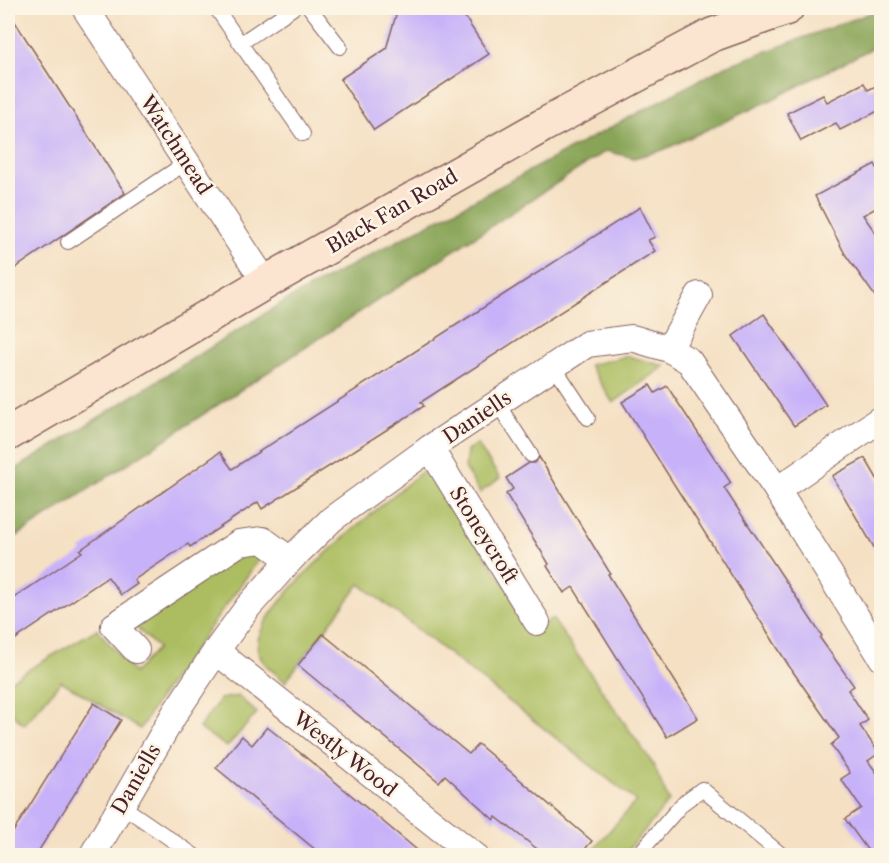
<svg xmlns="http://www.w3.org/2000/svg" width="889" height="863" font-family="'Libre Caslon Text',serif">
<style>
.green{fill:#abbd60;stroke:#7a6e46;stroke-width:1.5}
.forest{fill:#88a456;stroke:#696240;stroke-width:1.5}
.building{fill:#c7b2f9}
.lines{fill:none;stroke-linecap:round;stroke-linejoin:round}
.service-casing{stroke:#866360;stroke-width:16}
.minor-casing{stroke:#866360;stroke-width:28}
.secondary-casing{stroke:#866360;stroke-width:36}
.service{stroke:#fff;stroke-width:14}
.minor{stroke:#fff;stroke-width:26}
.secondary{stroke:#fce5d0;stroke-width:33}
.labels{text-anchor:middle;stroke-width:5;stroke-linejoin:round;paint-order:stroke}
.street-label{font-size:20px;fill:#4a1f2b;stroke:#fcf5e5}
</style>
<rect width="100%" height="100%" fill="#fcf5e5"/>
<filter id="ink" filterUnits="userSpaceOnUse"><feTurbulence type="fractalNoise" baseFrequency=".0167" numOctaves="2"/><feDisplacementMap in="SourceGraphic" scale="12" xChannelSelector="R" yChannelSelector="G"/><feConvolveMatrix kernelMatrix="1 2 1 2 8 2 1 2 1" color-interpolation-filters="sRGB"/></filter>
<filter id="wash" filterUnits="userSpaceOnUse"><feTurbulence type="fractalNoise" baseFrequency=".008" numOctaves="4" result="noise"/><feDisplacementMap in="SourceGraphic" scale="24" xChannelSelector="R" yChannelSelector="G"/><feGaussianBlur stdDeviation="1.35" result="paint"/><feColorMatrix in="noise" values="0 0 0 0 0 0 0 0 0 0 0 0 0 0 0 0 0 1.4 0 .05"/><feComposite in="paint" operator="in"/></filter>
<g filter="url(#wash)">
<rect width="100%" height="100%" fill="#f5e0c3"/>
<g class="green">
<path d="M628,356L665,366L613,403L589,365Z"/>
<path d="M477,444L500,478L480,493L465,469L467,450Z"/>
<path d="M426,468L536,630L552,618L653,764L669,801L624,855H588L636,801L360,584L285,682C276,673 261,664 258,651C247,608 393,497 426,468Z"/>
<path d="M261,549L263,554L158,700L140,729L61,681L24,725L8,710V682L97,629L134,673L158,648L126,618L237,553Z"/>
<path d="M238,696L257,713L227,747L199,728L220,699Z"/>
</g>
<path class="forest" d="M881,9V48L876,46L771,100L663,150L634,158L606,151L8,542V474L285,301L354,264L726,66Z"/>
<g id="blocks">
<g class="building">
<path d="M398,8H459L489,54L374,130L340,79L386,49Z"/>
<path d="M8,11L125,193L8,273Z"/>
<path d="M864,83L868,90L882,83V109L840,130L836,123L801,141L787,113L823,95L827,102Z"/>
<path d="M875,164L882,177V205L863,215L882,242V306L845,254L815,196Z"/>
<path d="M640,207L655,237L648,240L655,251L421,402L424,406L262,509L258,502L190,547L188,544L134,580L137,584L121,595L108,577L8,644V602L82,552L80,550L220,452L232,469Z"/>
<path d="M764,314L826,405L794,426L733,336Z"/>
<path d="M650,385L655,393L667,386L731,483L724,488L822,636L820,638L854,686L848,690L868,720L860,726L879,753L868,761L882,780V855H871L845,819L861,808L841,779L850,773L831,745L839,738L789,666L622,402Z"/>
<path d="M539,457L610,573L608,574L698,718L667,737L573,587L564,593L547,566L549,564L506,494L513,489L506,478L529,463H535Z"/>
<path d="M865,458L882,487V561L832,476Z"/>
<path d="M323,634L469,754L478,744L592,841L580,855H545L496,817L494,820L445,775L439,782L298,665Z"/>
<path d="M94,703L121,720L36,855H8V840Z"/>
<path d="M267,727L303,755L423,855H322L216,768L242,736L252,745Z"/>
</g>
</g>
</g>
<g filter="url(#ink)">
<use href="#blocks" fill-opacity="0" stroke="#866360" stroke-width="1.5"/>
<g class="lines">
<g class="service-casing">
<g id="service">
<path d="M216,8L303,134"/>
<path d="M310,8L340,47"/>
<path d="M241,43L293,8"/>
<path d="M68,242L187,162"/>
<path d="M553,365L588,418"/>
<path d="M497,403L531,455"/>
<path d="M121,805L195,856"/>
<path d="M637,856L683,803L702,789L783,856"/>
</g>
</g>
<g class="minor-casing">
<g id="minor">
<path d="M85,8L266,283"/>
<path d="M669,349L699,295"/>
<path d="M430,448L537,622"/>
<path d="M777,490L882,418"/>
<path d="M136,650L114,626L239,543L263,540L290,560"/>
<path d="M216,651L475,856"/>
<path d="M92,856L175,713L216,651L248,607L290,560L332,519L430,448L587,344L632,338L669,349L689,361L777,490L882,658"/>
</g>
</g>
<g class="secondary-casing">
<path id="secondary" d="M8,434L268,281L542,126L712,35L787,8"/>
</g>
<use href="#service" class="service"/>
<use href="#minor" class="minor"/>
<use href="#secondary" class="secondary"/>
</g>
</g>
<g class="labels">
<g class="street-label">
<text transform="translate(176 145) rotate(57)" y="7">Watchmead</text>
<text transform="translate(392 211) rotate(-30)" y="7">Black Fan Road</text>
<text transform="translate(477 417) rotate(-34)" y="7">Daniells</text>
<text transform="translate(484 535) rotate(58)" y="7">Stoneycroft</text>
<text transform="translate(345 754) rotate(38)" y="7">Westly Wood</text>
<text transform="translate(136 779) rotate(-60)" y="7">Daniells</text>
</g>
</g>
<rect width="889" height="863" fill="none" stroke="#fcf5e5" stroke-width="30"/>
</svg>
